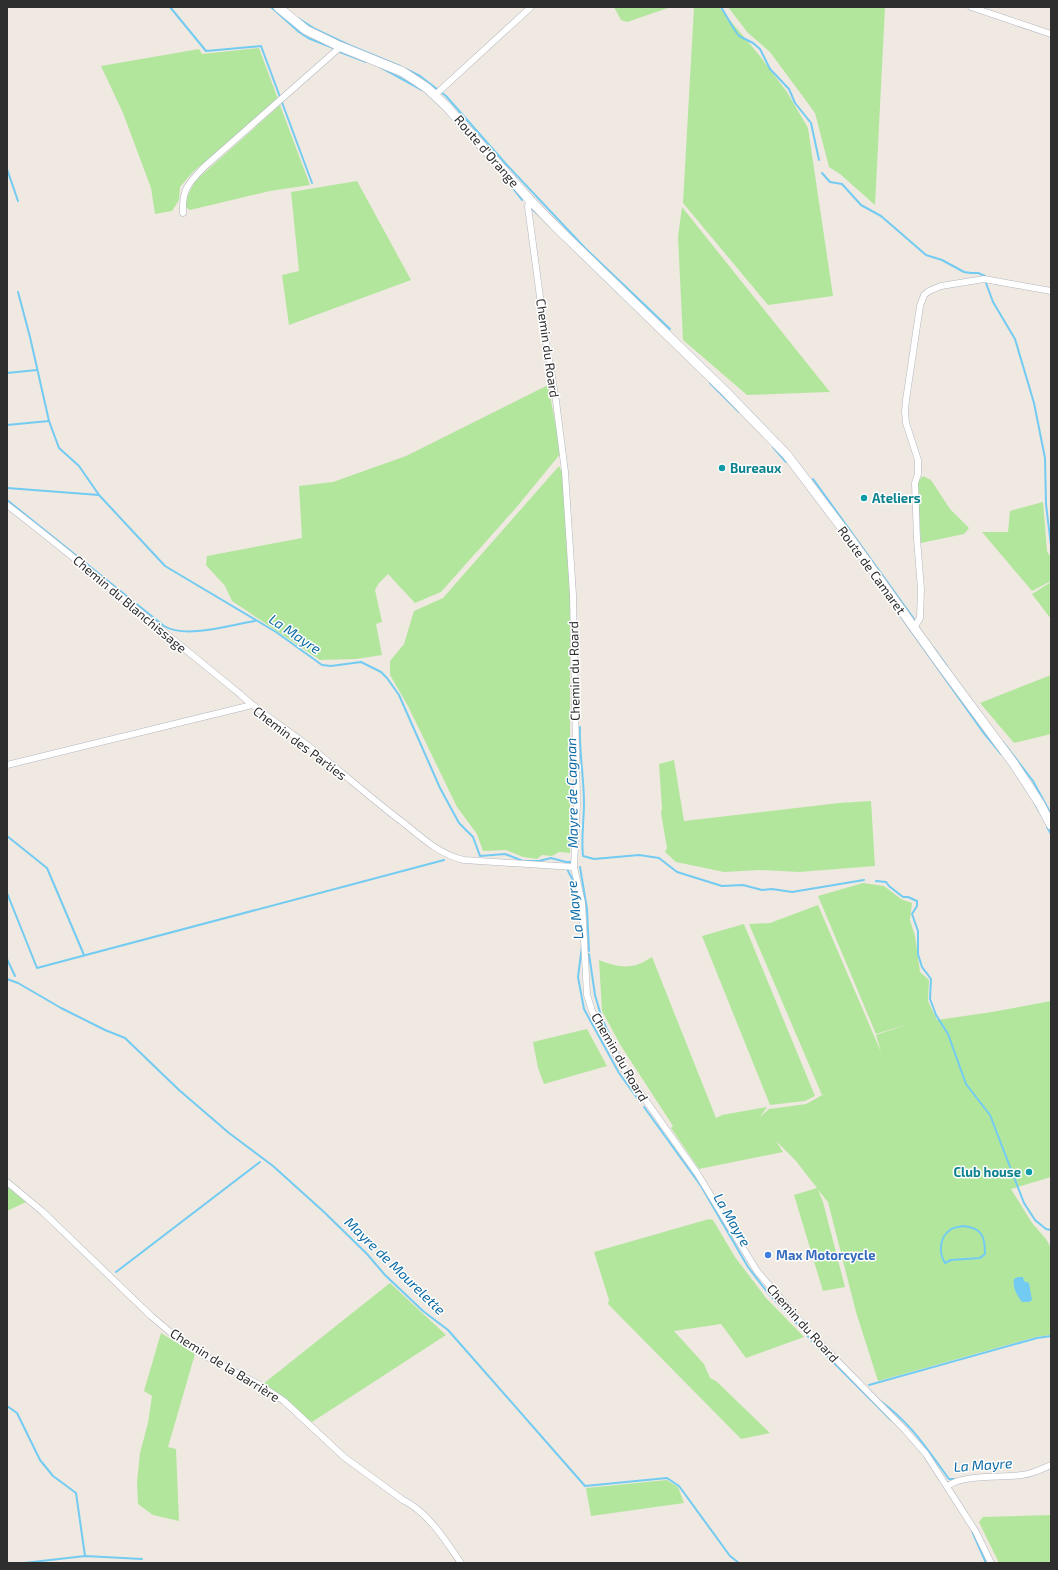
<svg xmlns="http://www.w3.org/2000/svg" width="1058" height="1570" font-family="'Exo 2',sans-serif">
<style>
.green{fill:#b3e69d}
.water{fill:#73cbf2}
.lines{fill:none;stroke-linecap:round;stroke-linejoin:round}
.stream{stroke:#73cbf2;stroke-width:2}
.minor-casing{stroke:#b4b6c1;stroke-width:7}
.secondary-casing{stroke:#b4b6c1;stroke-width:10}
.minor{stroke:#fff;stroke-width:6}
.secondary{stroke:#fff;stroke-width:9}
.culture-dot{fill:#0f9aa8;stroke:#fff;stroke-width:1.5}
.shop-dot{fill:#3f7fe0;stroke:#fff;stroke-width:1.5}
.labels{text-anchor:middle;stroke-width:3;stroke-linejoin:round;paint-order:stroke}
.street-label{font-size:13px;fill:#2e2e2e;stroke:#fff}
.culture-label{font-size:13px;font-weight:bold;fill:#0d838f;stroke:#fff;text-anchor:start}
.shop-label{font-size:13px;font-weight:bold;fill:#366cbe;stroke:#fff;text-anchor:start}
.water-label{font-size:14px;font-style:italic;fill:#0b6aa5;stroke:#fff}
</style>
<rect width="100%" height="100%" fill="#efe9e1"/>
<g class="green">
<path d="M614,7H671L627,22L621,20Z"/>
<path d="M694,7H719L759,55L787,92L808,128L833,296L768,305L683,203Z"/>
<path d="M728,7H885L875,205L840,174L829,167L815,113L770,52L748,33Z"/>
<path d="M259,48L278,99L193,172L180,187L179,200L172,211L155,214L151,188L123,113L101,66L199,49L202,54Z"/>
<path d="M280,105L310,185L270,191L190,210L186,207L185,201L195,181Z"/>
<path d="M357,181L411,280L289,325L282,275L299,271L291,192Z"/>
<path d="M682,207L830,392L747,395L683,340L678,237Z"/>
<path d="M548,385L561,453L515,509L441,592L415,603L388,574L379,583L375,590L382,622L376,624L382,655L356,659L320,660L232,601L225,586L206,565L207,556L302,538L299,486L333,482L406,456Z"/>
<path d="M559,466L563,474L570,585V853L559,852L552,856L542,855L537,859L523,857L506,850L483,851L477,834L457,807L408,706L390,675V661L404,644L414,611L443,598Z"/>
<path d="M923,476L931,480L950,509L969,528L964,534L921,543L917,484L918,481Z"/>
<path d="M1043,502L1047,551L1051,558V581L1032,591L982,532H1008L1010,511Z"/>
<path d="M1051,582V619L1032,594Z"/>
<path d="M1051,675V734L1014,743L980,703Z"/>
<path d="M674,760L684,821L839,803L871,801L875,866L799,872L760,870L724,872L676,862L665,852L667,848L661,813L662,808L659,764Z"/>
<path d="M863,883L884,886L901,899L912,903L910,920L915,936L920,972L929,980L928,1001L937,1020L992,1012L1051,1001V1177L1011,1189L1032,1223L1046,1239L1051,1248V1335L1036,1337L878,1381L856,1312L828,1202L818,1190L823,1202L845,1287L823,1291L794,1195L817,1188L796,1161L776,1141L783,1152L699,1169L671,1128L673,1126L621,1046L602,1011L599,960C620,968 633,970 652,957L716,1118L722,1115L767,1107L760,1117L769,1109L806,1104L826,1093L822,1095L749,924L770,923L818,905L881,1052L876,1035L911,1023L876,1034L818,896Z"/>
<path d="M744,924L815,1096L805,1101L770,1105L702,936Z"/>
<path d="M587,1029L607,1066L544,1084L538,1068L533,1042Z"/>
<path d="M7,1186L26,1202L7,1211Z"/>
<path d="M709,1219L713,1220L735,1257L766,1298L804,1337L746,1358L721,1324L674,1331L704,1364L710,1378L716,1381L770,1433L741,1439L608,1304L609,1300L594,1252Z"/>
<path d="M390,1283L446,1335L312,1422L263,1384Z"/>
<path d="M161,1333L195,1354L168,1447L176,1449L179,1521L153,1515L138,1504L137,1482L140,1453L148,1423L152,1396L144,1391Z"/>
<path d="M667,1480L678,1487L684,1503L591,1516L586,1488Z"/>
<path d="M1051,1515V1563H999L979,1522L983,1517Z"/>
</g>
<path class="water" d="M1018,1277H1023L1024,1281L1029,1283L1032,1300L1029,1302H1022C1017,1296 1012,1286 1014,1279Z"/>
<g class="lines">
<g class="stream">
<path d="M170,7L206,51L261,46L312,183"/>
<path d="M271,7L299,32L308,38L333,48"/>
<path d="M721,7L734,29L739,36L753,43L760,49L770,69L789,89L795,103L811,123L819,160"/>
<path d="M298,18L315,29L349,45L400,66"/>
<path d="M340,52L366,62"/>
<path d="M380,67L422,90"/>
<path d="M406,69L420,76L446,96L506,164L585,248L670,329"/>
<path d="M7,169L18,201"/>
<path d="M822,173L830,182L842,184L861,205L881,216L926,255L942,260L964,272L971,273H978L985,276"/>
<path d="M505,178L522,200"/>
<path d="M532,209L540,216"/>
<path d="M986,283L993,302L1015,339L1034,403L1045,458L1046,504L1051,546"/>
<path d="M18,292L30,337L49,421L59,448L79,466L99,495"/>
<path d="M7,373L37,370"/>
<path d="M710,383L739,412"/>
<path d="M7,425L49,421"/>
<path d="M773,447L786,462"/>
<path d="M813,479L914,619"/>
<path d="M7,488L99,495L165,566L276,632L322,665L331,666L361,662L381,672L387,678L399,695L440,788L459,823L473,837L480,856L505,854L523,861H539L551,858L566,862H572"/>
<path d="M7,500L164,626C186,639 230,625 255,621"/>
<path d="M899,614L983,732L1001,754"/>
<path d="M933,647L947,666"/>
<path d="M580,727C579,752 584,777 584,803C584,820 581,838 583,856L594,859L639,855L659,858L677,872L722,886L743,885L762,890L772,889L792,892L864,880"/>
<path d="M1003,742L1033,781L1051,814"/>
<path d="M1034,802L1039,811"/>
<path d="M1047,827L1051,834"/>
<path d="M7,836L47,868L84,955"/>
<path d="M580,867L587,909L589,951"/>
<path d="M567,869L575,884"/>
<path d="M876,881L886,882L889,886L903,897H908L917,901V906L912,914L918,931V954L922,967L931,979L930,999L936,1015L948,1034L966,1084L990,1115L1024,1203L1035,1220L1046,1229L1051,1230"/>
<path d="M7,893L37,968L444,860"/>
<path d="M582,946L578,977L584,1009L619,1073L640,1102"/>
<path d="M589,954L595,995L602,1019L621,1059"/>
<path d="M7,959L15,976"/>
<path d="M7,979L18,983L61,1008L105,1030L125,1038L179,1090L229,1133L273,1166L324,1212L367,1254L385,1275L423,1311L448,1330L585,1486L667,1478L679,1486L730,1556L739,1563"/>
<path d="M644,1107L701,1186L748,1267L768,1293L802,1329L810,1339L891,1420"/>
<path d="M963,1226C982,1228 985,1236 985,1254L980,1258L951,1260L945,1263C938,1252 940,1237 950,1230C953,1227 959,1227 963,1226Z"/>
<path d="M116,1272L260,1162"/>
<path d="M869,1385L1037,1338L1051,1336"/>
<path d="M879,1400C911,1423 927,1449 949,1479H957"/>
<path d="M7,1406L17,1413L40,1460L53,1476L76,1493L85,1556"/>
<path d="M972,1531L986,1563"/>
<path d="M24,1563L85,1556L142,1559"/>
</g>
<g class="minor-casing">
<g id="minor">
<path d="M971,7L1051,34"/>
<path d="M435,95L531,7"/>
<path d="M529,199L528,207L546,342L556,401L565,472L573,595L577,804L574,867L582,903L587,995L592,1011L625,1071L697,1173L757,1271L813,1336L904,1429L926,1454L976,1532L991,1563"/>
<path d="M183,213C182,189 188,184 204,167L338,49L339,46"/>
<path d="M7,505C86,566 162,631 240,694C259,712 282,726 303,742C338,768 370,798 405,824C423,839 441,855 464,860L574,867"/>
<path d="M914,628L920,618L921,589L917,539L915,483L918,474V460L906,423L905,411L906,400L920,306L924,295L929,291L941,286L984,279L1051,291"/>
<path d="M7,765L252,705"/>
<path d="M7,1182L43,1212L151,1316L176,1337L212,1360L260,1385L284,1401L344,1457L403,1500C429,1513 445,1540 461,1563"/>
<path d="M948,1486C962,1474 1003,1478 1022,1475C1032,1474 1042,1469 1051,1465"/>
</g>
</g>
<g class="secondary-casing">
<path id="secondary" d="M278,7L306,30L339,46L403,72L427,88L447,107L529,199L554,225L726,392L787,455L852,541L940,664L1014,764L1040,804L1051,825"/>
</g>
<use href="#minor" class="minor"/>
<use href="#secondary" class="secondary"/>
</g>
<g class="culture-dot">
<circle cx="722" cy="468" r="4"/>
<circle cx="864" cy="498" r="4"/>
<circle cx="1029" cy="1172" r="4"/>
</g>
<circle class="shop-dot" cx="768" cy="1255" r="4"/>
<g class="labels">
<g class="street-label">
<text transform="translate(487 151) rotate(49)" y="5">Route d'Orange</text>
<text transform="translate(548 348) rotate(82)" y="5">Chemin du Roard</text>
<text transform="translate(872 570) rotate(54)" y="5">Route de Camaret</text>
<text transform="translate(130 604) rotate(40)" y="5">Chemin du Blanchissage</text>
<text transform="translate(574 671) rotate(-91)" y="5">Chemin du Roard</text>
<text transform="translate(300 743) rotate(37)" y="5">Chemin des Parties</text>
<text transform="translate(620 1057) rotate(60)" y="5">Chemin du Roard</text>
<text transform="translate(803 1323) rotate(48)" y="5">Chemin du Roard</text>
<text transform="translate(225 1365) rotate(32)" y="5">Chemin de la Barrière</text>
</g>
<g class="culture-label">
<text x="730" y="473">Bureaux</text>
<text x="872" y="503">Ateliers</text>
<text x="1021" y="1177" text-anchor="end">Club house</text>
</g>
<g class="shop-label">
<text x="776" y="1260">Max Motorcycle</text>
</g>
<g class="water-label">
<text transform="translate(295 634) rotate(34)" y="5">La Mayre</text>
<text transform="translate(572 793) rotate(-91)" y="5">Mayre de Cagnan</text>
<text transform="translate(575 910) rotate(-97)" y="5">La Mayre</text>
<text transform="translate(732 1220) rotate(60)" y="5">La Mayre</text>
<text transform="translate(395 1266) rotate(44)" y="5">Mayre de Mourelette</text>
<text transform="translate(983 1465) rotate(-4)" y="5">La Mayre</text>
</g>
</g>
<rect width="1058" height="1570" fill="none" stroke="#2e2e2e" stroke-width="16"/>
</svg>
